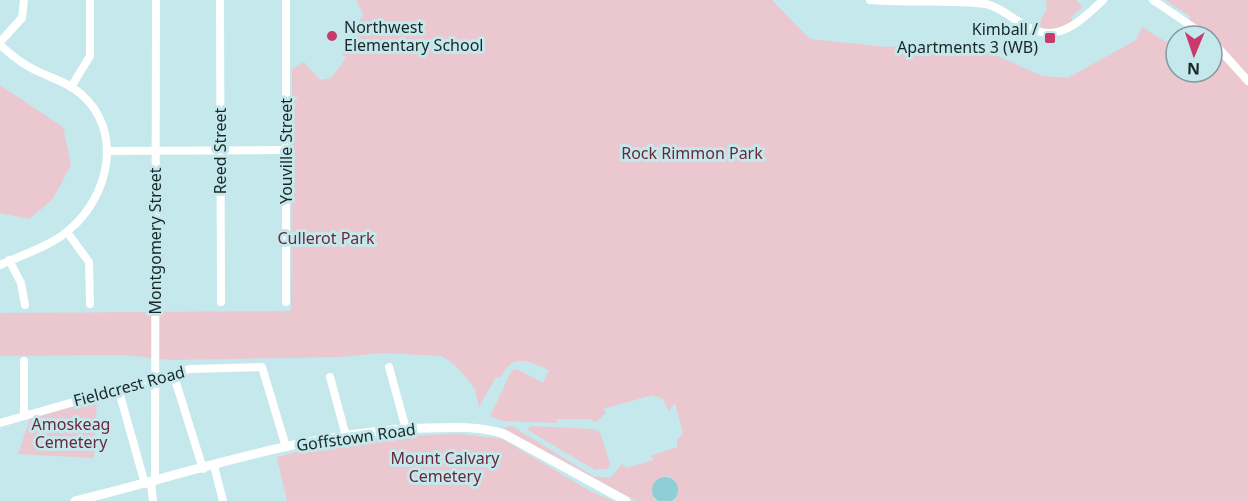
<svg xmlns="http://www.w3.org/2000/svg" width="1248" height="501" font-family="'Noto Sans',sans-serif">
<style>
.green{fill:#ebc8cf}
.water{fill:#8dcfd4}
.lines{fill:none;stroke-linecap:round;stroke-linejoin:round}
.minor{stroke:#fff;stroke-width:8}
.major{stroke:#fff;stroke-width:9}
.poi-dot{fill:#c73a69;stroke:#c4e8eb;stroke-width:2}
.labels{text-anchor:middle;stroke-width:6;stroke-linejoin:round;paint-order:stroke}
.poi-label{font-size:16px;fill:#192728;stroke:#c4e8eb;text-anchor:start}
.street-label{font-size:16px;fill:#192728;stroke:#c4e8eb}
.park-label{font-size:16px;fill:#6a283b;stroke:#c4e8eb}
</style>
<rect width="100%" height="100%" fill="#c4e8eb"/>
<g class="green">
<path d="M356,0H772L810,39L887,47L967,42L1042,76L1068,78L1136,40L1142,27L1171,45L1176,39V72H1212V36H1178L1191,17L1165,0H1248V501H675V481L668,476L661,477L654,499L657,501H636L503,428L512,426L593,476L610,478L622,464L626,468L654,460L650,456L677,447V440L683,433L675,403L669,411L663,399L653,395L603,409L606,413L595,423L591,419H556L558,423L502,421L490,416L512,370L517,369L543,383L549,370C526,361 514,352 500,378L496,377L479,407L475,389L457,367L442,356L382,353L342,357L171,360L126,355L0,356V313L291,311L292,103L298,97L292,96V69L304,62L320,80L331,78L346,58L342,54L361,28L359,20L364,16Z"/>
<path d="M1046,0H1076L1083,7L1071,17L1073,21C1062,27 1048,34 1038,25L1047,8Z"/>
<path d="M0,85L63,127L71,165L52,200L29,219L0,213Z"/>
<path d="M97,400L94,458L18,454L30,419Z"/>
<path d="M530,426L593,429L600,432L610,464L607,469L595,470L528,430Z"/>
<path d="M462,434L502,439L590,491L613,501H287L277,457C337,440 400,435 462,434Z"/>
</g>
<circle class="water" cx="665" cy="490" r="13"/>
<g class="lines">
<g class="minor">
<path d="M220,0L221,302"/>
<path d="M870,0C908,3 949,0 986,4C1008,9 1025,33 1049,33C1070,33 1089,13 1103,0"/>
<path d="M1153,0L1206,36"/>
<path d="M1212,41L1248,81"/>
<path d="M0,42L22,18L24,0"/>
<path d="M0,45C11,55 23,65 37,71C52,78 69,83 81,94C124,131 109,197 69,230C51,246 22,255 0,265"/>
<path d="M71,87L90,56V0"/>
<path d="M107,151L286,150"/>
<path d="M67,232L89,262L90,304"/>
<path d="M9,260L21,283L25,305"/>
<path d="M286,302V0"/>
<path d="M24,361V415"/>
<path d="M389,367L406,429"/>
<path d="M173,373L203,469"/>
<path d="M330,377L346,436"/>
<path d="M118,388L145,484"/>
<path d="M0,423L190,369L262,367L286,447"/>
<path d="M214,466L223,501"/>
<path d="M155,481L156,0"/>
<path d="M151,482L153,501"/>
</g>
<path class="major" d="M75,501C191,473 307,431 427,428C453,427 480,426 504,434L626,501"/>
</g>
<g class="poi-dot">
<circle cx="332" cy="36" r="6"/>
<rect x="1044" y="32" width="12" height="12" rx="3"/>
</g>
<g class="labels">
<g class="poi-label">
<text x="344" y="33">Northwest<tspan x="344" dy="18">Elementary School</tspan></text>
<text x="1038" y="35" text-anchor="end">Kimball /<tspan x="1038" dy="18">Apartments 3 (WB)</tspan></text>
</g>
<g class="street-label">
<text transform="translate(220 151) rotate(-90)" y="6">Reed Street</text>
<text transform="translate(286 151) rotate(-90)" y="6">Youville Street</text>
<text transform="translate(155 241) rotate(-90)" y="6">Montgomery Street</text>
<text transform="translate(129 386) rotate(-15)" y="6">Fieldcrest Road</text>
<text transform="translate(356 437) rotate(-8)" y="6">Goffstown Road</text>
</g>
<g class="park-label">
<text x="692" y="159">Rock Rimmon Park</text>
<text x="326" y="244">Cullerot Park</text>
<text x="71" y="430">Amoskeag<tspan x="71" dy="18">Cemetery</tspan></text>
<text x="445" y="464">Mount Calvary<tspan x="445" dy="18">Cemetery</tspan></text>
</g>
</g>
<g transform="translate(1194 54) rotate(182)"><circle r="28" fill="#c4e8eb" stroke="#809b9d" stroke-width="1.5"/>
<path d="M0-4.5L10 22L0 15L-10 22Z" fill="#c73a69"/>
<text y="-9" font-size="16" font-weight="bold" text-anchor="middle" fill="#192728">N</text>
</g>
</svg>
